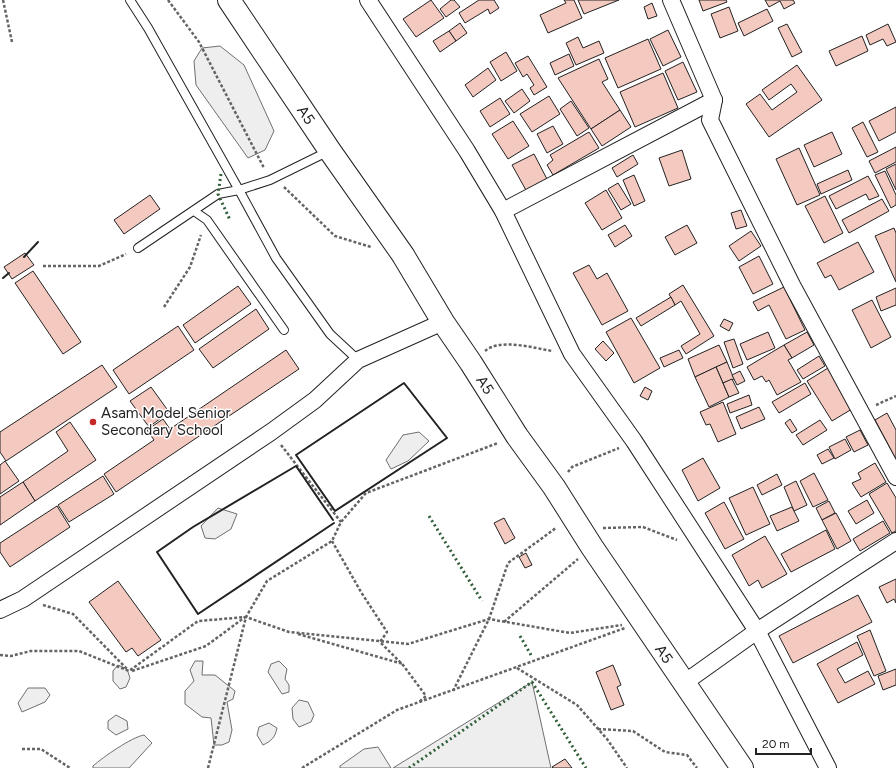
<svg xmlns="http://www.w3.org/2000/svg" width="896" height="768" font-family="Figtree,sans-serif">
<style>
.green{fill:#eee;stroke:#6f6f6f}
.building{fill:#f3c9c0;stroke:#222}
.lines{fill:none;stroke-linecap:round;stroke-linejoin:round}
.service-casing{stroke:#222;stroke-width:10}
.minor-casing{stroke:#222;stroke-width:18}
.trunk-casing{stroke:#222;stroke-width:24}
.path{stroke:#646464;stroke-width:2.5;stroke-dasharray:3 2;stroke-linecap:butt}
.service{stroke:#fff;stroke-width:8}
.minor{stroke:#fff;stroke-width:16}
.trunk{stroke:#fff;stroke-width:22}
.hedge{stroke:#2f5e38;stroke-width:3;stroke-dasharray:2 3;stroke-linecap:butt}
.wall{stroke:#222;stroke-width:2}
.poi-dot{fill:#c62828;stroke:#fff;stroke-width:1.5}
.labels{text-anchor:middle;stroke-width:3;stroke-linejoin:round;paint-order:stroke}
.street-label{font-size:15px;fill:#222;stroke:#fff}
.poi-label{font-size:15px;fill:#222;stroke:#fff;text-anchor:start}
</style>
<rect width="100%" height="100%" fill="#fff"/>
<g class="green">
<path d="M220,46L244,65L274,131L265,150L248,158L196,85L194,61L202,48Z"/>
<path d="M419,432L429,441L408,461L391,469L386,460L403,435Z"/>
<path d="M218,508L237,514L231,529L215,539L205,538L201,526Z"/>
<path d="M195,661H203L202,675H215L235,691L233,699L227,702L232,730L229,742L222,745H214L211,718L202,717L185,704V691L194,681L190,670Z"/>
<path d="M279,661L287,669L285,679L289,685V692L282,694L268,672L271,664Z"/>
<path d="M118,665L127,669L130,678L126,687L120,689L113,681V671Z"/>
<path d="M532,682L551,768H393Z"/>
<path d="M28,688H45L50,695L45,702L22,712L18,703Z"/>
<path d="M299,700L308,702L314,715L311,722L299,727L293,719L292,708Z"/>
<path d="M116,715L127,721L128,729L116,735L108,729V721Z"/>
<path d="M269,723L277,728C275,738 271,741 263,745L257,735L259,727Z"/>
<path d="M144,735L152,743L129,768H93V766C103,757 132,737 144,735Z"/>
<path d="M378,747L391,768H340V766L364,749Z"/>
</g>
<g class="building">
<path d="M431,0L444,18L416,37L403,19Z"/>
<path d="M451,0H454L460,7L446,17L440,9Z"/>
<path d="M479,0H494L499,8L490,14L488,9L465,23L459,13Z"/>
<path d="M564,0H574L582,18L548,33L540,15L566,3Z"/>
<path d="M578,0H619L584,14Z"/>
<path d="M699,0H726L727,2L703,11Z"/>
<path d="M765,0H793L795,3L784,9L780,1L769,7Z"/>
<path d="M652,3L657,16L648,19L644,7Z"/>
<path d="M729,7L738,31L720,38L711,14Z"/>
<path d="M767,9L773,21L744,36L738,23Z"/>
<path d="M460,23L467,33L456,41L449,31Z"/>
<path d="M787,24L802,52L792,57L778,28Z"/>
<path d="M888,24L896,42L887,46L883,39L870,45L866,35Z"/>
<path d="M668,30L681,57L663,66L650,39Z"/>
<path d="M449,31L456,41L440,52L433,41Z"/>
<path d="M862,36L868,51L836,66L829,51Z"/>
<path d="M578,37L583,48L599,41L604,53L576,65L566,43Z"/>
<path d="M648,39L661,69L618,88L605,58Z"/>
<path d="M506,52L517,71L501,81L490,62Z"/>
<path d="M569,54L574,66L555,75L550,63Z"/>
<path d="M528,56L547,87L534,95L530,88L534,85L527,74L523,77L515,63Z"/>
<path d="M599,59L608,79L602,82L620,110L591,129L558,78Z"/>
<path d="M683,62L697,92L678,100L665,71Z"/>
<path d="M797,65L822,100L769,137L746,104L760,94L772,110L797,92L791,84L769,100L762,90Z"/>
<path d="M488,68L496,80L473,97L465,85Z"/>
<path d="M663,73L678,108L635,127L620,92Z"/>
<path d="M522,89L530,101L514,113L505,101Z"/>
<path d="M549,96L560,114L532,132L520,114Z"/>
<path d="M500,98L510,114L490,127L480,111Z"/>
<path d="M571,101L589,128L577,136L560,109Z"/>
<path d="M896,107V132L879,141L869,121Z"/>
<path d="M620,110L631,127L602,146L591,129Z"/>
<path d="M513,121L529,146L508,159L492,134Z"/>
<path d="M863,122L878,152L867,157L852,128Z"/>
<path d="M553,126L563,144L547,153L537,134Z"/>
<path d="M589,132L599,148L553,175L547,165L553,160L550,155Z"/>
<path d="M832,132L842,154L814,167L804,145Z"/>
<path d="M896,147V162L875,173L869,161Z"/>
<path d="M799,148L820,195L797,205L776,159Z"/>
<path d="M682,150L691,179L669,186L659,158Z"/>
<path d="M534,154L548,181L527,192L512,165Z"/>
<path d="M633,155L638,164L617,177L612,168Z"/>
<path d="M896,164V190L886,169Z"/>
<path d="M848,170L852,180L821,194L817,184Z"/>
<path d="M885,171L896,195V205L891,208L875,175Z"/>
<path d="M634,175L645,201L634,206L623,180Z"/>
<path d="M868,176L879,196L869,200L866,194L836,209L829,196Z"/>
<path d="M618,183L631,204L621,210L608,189Z"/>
<path d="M606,190L622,218L602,230L585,203Z"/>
<path d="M150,195L160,209L124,234L114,220Z"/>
<path d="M825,196L843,233L824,243L805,206Z"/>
<path d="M882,199L889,211L849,233L842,220Z"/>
<path d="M741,210L747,226L736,229L731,213Z"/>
<path d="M625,225L632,236L615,247L608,235Z"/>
<path d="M687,225L697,243L675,255L665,237Z"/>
<path d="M894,228L896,233V282L875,236Z"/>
<path d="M751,231L761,246L739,261L729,246Z"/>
<path d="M858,242L874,272L839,290L831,275L825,278L817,263Z"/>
<path d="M25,253L34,265L12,279L4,267Z"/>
<path d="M759,256L773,284L753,294L739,267Z"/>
<path d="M589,265L597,279L607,273L628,311L602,325L573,273Z"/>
<path d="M33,271L81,342L63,354L15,283Z"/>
<path d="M683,285L714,336L686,354L681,346L700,334L681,301L675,305L669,294Z"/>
<path d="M238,286L251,304L195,343L183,325Z"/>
<path d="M784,287L805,330L786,339L769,305L758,311L753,302Z"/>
<path d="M896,288V305L881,311L876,297Z"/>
<path d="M671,297L675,305L641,326L636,318Z"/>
<path d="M872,300L891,337L871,348L852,310Z"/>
<path d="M256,309L269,329L213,368L199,349Z"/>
<path d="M631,318L660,368L634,383L606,332Z"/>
<path d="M724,319L733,323L729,331L720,326Z"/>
<path d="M178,326L194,350L129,394L113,370Z"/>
<path d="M768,332L775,348L747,360L740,344Z"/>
<path d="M807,332L814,345L792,358L784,345Z"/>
<path d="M734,339L743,364L733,368L724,342Z"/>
<path d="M603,341L614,353L606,361L595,349Z"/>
<path d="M719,345L727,362L695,377L688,359Z"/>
<path d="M784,345L792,358L788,360L801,382L777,395L769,380L766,382L762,376L754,380L747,367Z"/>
<path d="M286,350L299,369L116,492L104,474L154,440L147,430L163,419L170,429Z"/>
<path d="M679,350L683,358L664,367L660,358Z"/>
<path d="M819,356L825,366L803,379L797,370Z"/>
<path d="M727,362L734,379L723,383L716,367Z"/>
<path d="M102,365L117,387L6,461L0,452V432Z"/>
<path d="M716,367L729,397L709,407L695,377Z"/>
<path d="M828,368L852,409L832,421L807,381Z"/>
<path d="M740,371L745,381L737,385L732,375Z"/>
<path d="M732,379L739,393L729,397L723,383Z"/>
<path d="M805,383L811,394L779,413L772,402Z"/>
<path d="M151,387L169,412L149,427L130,401Z"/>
<path d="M645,387L652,391L648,400L640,396Z"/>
<path d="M749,395L752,405L730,413L727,404Z"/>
<path d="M723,402L736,434L718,442L710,424L706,425L700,412Z"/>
<path d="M759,407L765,419L741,429L736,417Z"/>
<path d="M887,413L896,430V460L875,420Z"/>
<path d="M790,419L797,430L792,433L785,423Z"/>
<path d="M820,420L827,430L803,445L796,435Z"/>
<path d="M70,422L96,460L35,501L23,482L68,451L56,432Z"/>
<path d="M860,430L868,445L854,452L846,437Z"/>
<path d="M845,439L851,450L835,459L829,447Z"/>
<path d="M828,449L834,458L822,464L817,455Z"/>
<path d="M703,458L720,488L698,501L682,470Z"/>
<path d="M5,461L19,481L0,494V465Z"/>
<path d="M875,463L886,482L861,497L852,483L861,479L858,473Z"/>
<path d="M814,473L828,500L813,507L800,481Z"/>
<path d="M777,474L782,485L762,495L757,485Z"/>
<path d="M103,476L114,494L69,522L58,505Z"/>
<path d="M796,481L807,505L794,511L784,487Z"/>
<path d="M23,482L35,501L0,525V497Z"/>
<path d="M887,483L896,498V531L892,533L869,494Z"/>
<path d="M753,487L770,524L746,535L729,498Z"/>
<path d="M867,500L874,513L856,524L848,511Z"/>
<path d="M829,501L835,513L822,520L816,508Z"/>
<path d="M724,502L744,539L725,549L705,513Z"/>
<path d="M57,506L70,527L10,567L0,552V543Z"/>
<path d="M792,507L799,521L777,531L770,516Z"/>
<path d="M836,513L851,541L837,549L822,520Z"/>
<path d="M504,518L515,538L505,544L494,523Z"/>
<path d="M883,521L890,533L860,551L853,539Z"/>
<path d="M826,530L835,549L791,572L781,554Z"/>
<path d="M765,536L787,574L762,588L758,580L749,586L732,555Z"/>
<path d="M526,553L532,565L525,568L519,557Z"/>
<path d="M896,579V603L894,599L887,603L879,587Z"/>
<path d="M118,581L161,640L138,656L132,648L126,652L89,602Z"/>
<path d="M858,595L872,622L793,663L779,636Z"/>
<path d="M870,630L886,671L874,676L857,636Z"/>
<path d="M857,642L863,655L837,669L845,683L868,671L875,684L838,703L817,664Z"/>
<path d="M613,665L621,685L617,687L624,705L611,710L596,672Z"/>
<path d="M896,669V685L883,690L878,676Z"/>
<path d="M565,759L572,768H553L552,767Z"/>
</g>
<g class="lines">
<g class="service-casing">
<g id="service">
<path d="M130,0L148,28L239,190L276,258L330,334L358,360"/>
<path d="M194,211L207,220L284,330"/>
<path d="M138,248L218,194L239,190L270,180L329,151"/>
</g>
</g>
<g class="minor-casing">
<g id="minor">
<path d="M368,0L467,151L503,211L572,354L634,441L757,631L828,768"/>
<path d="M671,0L714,100L710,120L792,285L896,477"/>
<path d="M503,211L714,100"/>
<path d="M0,610L23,599L271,432L315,400L358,360L443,322"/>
<path d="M684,683L757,631L896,541"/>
</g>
</g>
<g class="trunk-casing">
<path id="trunk" d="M229,0L330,151L403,255L443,322L471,363L517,436L554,487L592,547L742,768"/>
</g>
<g class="path">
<path d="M3,0L12,42"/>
<path d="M168,0L199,42L264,168"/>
<path d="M284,187L335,236L371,247"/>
<path d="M43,266H99L126,254"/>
<path d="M164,307L190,267L201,235"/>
<path d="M485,351C500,338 534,348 552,351"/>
<path d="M876,405L896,396"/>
<path d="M281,445L341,522"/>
<path d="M568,472L572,467L619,448"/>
<path d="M603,528L643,527L677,540"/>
<path d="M332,541L361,592L387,632L380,642L403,665L426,696L419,702"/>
<path d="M43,605L73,614L128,670"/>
<path d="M504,622L578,559"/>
<path d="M298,634L403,664"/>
<path d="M0,655L11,656L31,651H79L129,671L198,621L246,617L289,632L408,644L489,619L570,633L622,625"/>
<path d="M517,668L577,705L607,739L627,768"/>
<path d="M132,671L206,646L245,617"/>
<path d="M453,691L489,619L508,563L556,528"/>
<path d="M598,729L633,731L665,752L687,755L697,768"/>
<path d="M22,749H41L70,768"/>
<path d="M208,768L246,617L267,581L332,541L341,522L366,493L498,443"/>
<path d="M302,768L397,710L625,628"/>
</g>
<use href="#service" class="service"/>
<use href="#minor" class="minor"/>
<use href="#trunk" class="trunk"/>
<g class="hedge">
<path d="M221,174L218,194L230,220"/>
<path d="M429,516L482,601"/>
<path d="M520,636L531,655"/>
<path d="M409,768L532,682L586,768"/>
</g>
<g class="wall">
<path d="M24,257L38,242"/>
<path d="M3,278L9,273"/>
<path d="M404,383L447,438L335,511L296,455Z"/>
<path d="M333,520L296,466L193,527L157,552L198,614L334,523"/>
</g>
</g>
<circle class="poi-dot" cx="93" cy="422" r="4"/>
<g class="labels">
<g class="street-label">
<text transform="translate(306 115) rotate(56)" y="5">A5</text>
<text transform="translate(485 385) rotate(58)" y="5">A5</text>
<text transform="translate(664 654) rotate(56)" y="5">A5</text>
</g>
<g class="poi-label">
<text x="101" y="418">Asam Model Senior<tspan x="101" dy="17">Secondary School</tspan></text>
</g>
</g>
<path d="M756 748v6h55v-6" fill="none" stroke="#222222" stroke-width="2"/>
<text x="762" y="748" font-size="12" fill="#222222" stroke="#ffffff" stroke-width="3" paint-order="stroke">20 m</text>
</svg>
